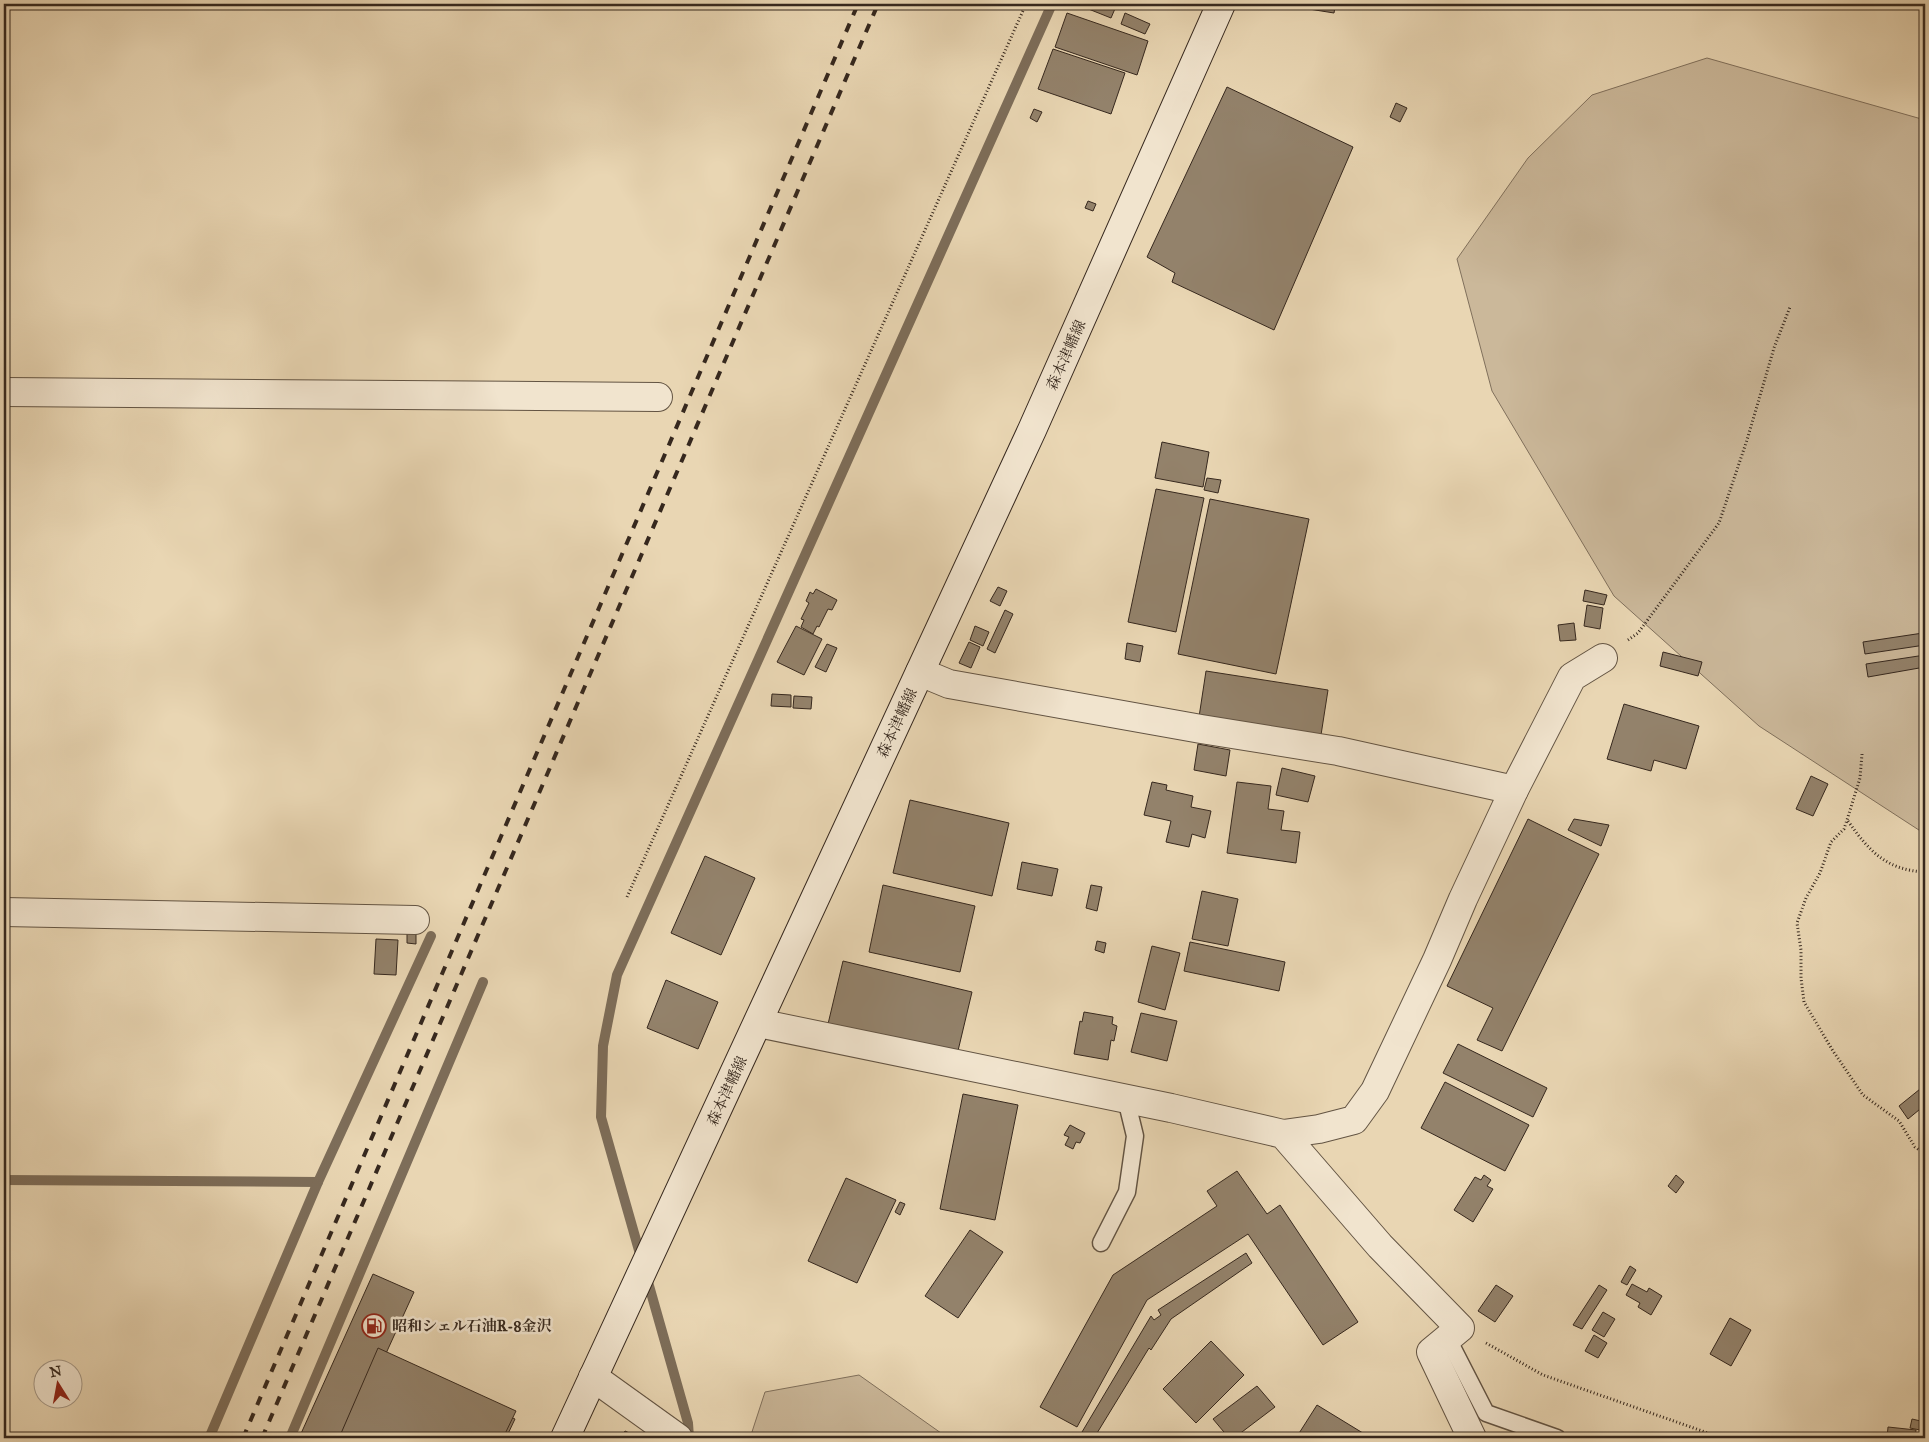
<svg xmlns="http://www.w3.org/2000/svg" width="1929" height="1442" font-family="'IM FELL Great Primer','Noto Serif JP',serif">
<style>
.green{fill:#cbb89a;stroke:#80705c}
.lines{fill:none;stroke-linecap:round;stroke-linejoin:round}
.stream{stroke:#7d6d59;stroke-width:10}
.building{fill:#93826b;stroke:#36281e}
.service-casing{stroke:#635443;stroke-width:19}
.minor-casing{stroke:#635443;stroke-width:30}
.tertiary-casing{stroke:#635443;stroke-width:30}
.secondary-casing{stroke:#36281e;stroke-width:30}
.path{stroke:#36281e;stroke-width:3;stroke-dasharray:1 2.5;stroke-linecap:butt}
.service{stroke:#f1e4ce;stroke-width:16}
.minor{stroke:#f1e4ce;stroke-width:28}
.tertiary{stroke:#f1e4ce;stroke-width:28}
.secondary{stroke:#f1e4ce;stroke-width:28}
.rail{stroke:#36281e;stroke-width:4;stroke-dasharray:9 9;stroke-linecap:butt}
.labels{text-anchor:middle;stroke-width:5;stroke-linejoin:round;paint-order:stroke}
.street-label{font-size:15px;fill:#36281e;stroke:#f1e4ce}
.poi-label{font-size:15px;font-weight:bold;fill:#36281e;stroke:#f1e4ce;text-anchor:start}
</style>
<rect width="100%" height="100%" fill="#e9d6b3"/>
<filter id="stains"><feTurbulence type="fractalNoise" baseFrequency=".004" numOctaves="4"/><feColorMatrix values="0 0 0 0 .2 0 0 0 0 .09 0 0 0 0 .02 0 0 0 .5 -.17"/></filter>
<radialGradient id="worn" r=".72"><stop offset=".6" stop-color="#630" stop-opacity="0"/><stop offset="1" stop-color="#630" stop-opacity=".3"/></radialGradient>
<g class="green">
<path d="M1707,58L1925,120V834L1759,726L1614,596L1492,391L1457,259L1528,158L1592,95Z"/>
<path d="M859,1375L948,1438H750L765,1392Z"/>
</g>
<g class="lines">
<g class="stream">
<path d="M4,1180L318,1182"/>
<path d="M642,1261L601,1117L603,1046L617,975L1052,4"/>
<path d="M646,1275L688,1423L689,1438"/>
<path d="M210,1436L318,1182L431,936"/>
<path d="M290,1438L483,982"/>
</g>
</g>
<g class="building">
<path d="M1076,4H1117L1111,18Z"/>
<path d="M1310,4L1335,7L1334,13L1309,9Z"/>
<path d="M1067,13L1148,41L1137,75L1055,47Z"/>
<path d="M1125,13L1150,24L1145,34L1121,24Z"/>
<path d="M1053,49L1125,73L1111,114L1038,89Z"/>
<path d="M1227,87L1353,147L1274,330L1172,282L1175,273L1147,257Z"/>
<path d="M1396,103L1407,108L1400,122L1390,117Z"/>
<path d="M1034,109L1042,112L1037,122L1030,118Z"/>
<path d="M1088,201L1096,204L1093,211L1085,208Z"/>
<path d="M1162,442L1209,452L1203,487L1155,478Z"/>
<path d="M1207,478L1221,480L1218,493L1204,490Z"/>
<path d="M1156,489L1204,498L1176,632L1128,622Z"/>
<path d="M1210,499L1309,519L1276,674L1178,654Z"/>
<path d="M998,587L1007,591L1000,606L990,601Z"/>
<path d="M816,589L837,600L832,610L828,609L819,627L817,626L813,634L801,627L804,620L801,619L809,603L806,601L810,592L813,594Z"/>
<path d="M1585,590L1607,595L1604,605L1583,601Z"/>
<path d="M1587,605L1603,608L1600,629L1584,626Z"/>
<path d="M1005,610L1013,614L995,653L987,649Z"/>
<path d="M1574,623L1576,640L1560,641L1558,625Z"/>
<path d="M796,626L822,639L804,675L777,662Z"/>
<path d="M975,626L989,632L983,646L970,640Z"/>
<path d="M1923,633L1925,645L1865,654L1863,642Z"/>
<path d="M969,642L980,647L971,668L959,663Z"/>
<path d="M1127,643L1143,646L1140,662L1125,659Z"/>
<path d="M827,644L837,648L826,672L815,667Z"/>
<path d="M1663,652L1702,662L1698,676L1660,666Z"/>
<path d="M1925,655V667L1868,677L1866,664Z"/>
<path d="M1206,671L1328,690L1321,735L1199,717Z"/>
<path d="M772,694L791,695V707L771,706Z"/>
<path d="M794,696L812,697L811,709L793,708Z"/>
<path d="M1624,704L1699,726L1686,769L1654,760L1651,771L1607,759Z"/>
<path d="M1198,744L1230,750L1226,776L1194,770Z"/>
<path d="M1282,768L1315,776L1308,802L1276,795Z"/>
<path d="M1811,776L1828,784L1813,816L1796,809Z"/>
<path d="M1152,782L1167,785L1166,790L1193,796L1191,807L1211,811L1205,838L1192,834L1189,847L1166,842L1171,821L1144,815Z"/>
<path d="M1237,782L1271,786L1268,809L1284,811L1281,830L1300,832L1296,863L1227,853Z"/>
<path d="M910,800L1009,823L992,896L893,873Z"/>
<path d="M1528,819L1599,854L1502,1051L1477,1040L1493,1008L1447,986Z"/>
<path d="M1574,819L1609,825L1601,846L1568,830Z"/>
<path d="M705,856L755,878L721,955L671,933Z"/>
<path d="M1022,862L1058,869L1052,896L1017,889Z"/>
<path d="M883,885L975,906L960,972L869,952Z"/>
<path d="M1091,885L1102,887L1097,911L1086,908Z"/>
<path d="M1202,891L1238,899L1228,946L1192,939Z"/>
<path d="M407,931H416V944L407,943Z"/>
<path d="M376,939L398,940L396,975L374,974Z"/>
<path d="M1097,941L1106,943L1104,953L1095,950Z"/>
<path d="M1190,942L1285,962L1279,991L1184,971Z"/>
<path d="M1152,946L1180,953L1165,1010L1138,1002Z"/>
<path d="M843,961L972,992L957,1055L828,1024Z"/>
<path d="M666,980L718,1002L698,1049L647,1028Z"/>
<path d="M1084,1012L1113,1017L1112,1024L1117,1026L1114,1041L1111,1040L1108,1060L1074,1054L1080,1021L1082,1022Z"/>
<path d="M1141,1013L1177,1021L1167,1061L1131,1052Z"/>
<path d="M1458,1044L1547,1088L1533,1117L1443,1073Z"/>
<path d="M1445,1082L1529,1125L1505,1171L1421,1128Z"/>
<path d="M1925,1085V1105L1908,1119L1899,1106Z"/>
<path d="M963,1094L1018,1105L995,1220L940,1209Z"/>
<path d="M1070,1125L1085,1133L1080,1143L1076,1142L1073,1149L1065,1145L1069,1137L1064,1135Z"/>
<path d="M1237,1171L1267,1214L1280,1205L1358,1322L1323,1345L1248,1234L1147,1300L1077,1427L1040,1407L1113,1275L1217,1206L1207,1191Z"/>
<path d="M1484,1175L1491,1180L1487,1186L1493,1189L1473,1222L1454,1210L1475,1177L1481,1180Z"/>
<path d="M1676,1175L1684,1182L1676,1193L1668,1186Z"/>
<path d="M846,1178L896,1200L857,1283L808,1261Z"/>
<path d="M900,1202L905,1204L900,1215L895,1212Z"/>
<path d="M970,1230L1003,1252L958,1318L925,1296Z"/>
<path d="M1246,1253L1252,1263L1171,1319L1151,1350L1149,1348L1094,1438L1082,1432L1151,1316L1154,1320L1161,1315L1158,1310Z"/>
<path d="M1630,1266L1636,1270L1627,1285L1621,1282Z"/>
<path d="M373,1274L414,1292L383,1360L515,1419L506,1438H299Z"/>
<path d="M1632,1284L1647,1292L1649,1288L1662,1296L1651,1315L1638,1307L1640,1303L1626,1295Z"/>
<path d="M1496,1285L1513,1296L1495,1322L1478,1311Z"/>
<path d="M1599,1285L1607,1290L1582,1329L1573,1325Z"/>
<path d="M1603,1312L1615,1319L1604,1337L1592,1330Z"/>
<path d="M1730,1318L1751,1330L1731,1366L1710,1354Z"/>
<path d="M1594,1335L1607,1343L1598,1358L1585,1351Z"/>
<path d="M1211,1341L1244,1375L1196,1423L1163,1389Z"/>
<path d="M378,1348L516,1411L503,1438H339Z"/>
<path d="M1257,1386L1275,1407L1234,1438H1229L1213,1419Z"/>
<path d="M1317,1405L1371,1438H1296Z"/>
<path d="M1912,1419L1925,1422V1431L1910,1428Z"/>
<path d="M1888,1427L1916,1430L1915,1438H1887Z"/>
<path d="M625,1431L640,1438H621Z"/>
</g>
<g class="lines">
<g class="service-casing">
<g id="service">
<path d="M1101,1243L1127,1192L1135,1136L1126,1099"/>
<path d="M1448,1339L1486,1413L1557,1438"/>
</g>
</g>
<g class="minor-casing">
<g id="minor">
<path d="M4,392L658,397"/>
<path d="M920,672L949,684L1201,729L1338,751L1514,790"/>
<path d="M4,912L415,920"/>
<path d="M758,1023L1171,1108L1283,1134L1380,1246L1460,1328L1431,1352L1472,1438"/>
<path d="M1283,1134L1319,1129L1354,1120L1375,1091L1437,960L1463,899L1514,790L1572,677L1603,658"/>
</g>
</g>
<g class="tertiary-casing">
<path id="tertiary" d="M593,1377L678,1438"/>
</g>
<g class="secondary-casing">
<path id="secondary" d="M565,1438L1032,430L1221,4"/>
</g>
<g class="path">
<path d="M1628,640L1638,633L1719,523L1747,440L1774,348L1790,307"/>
<path d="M1862,754L1860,778L1847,820L1844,829L1831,842L1820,873L1806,898L1797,923L1801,950V978L1804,1002L1833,1051L1863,1095L1899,1121L1915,1147L1925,1154"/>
<path d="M1848,821C1869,851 1886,870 1925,872"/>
<path d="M627,897L1026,4"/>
<path d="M1486,1343L1543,1375L1722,1438"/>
</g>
<use href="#service" class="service"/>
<use href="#minor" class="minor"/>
<use href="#tertiary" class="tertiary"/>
<use href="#secondary" class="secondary"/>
<g class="rail">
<path d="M243,1438L858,4"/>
<path d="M262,1438L878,4"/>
</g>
</g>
<defs>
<g id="fuel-ring" transform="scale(1.25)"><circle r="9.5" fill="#f1e4ce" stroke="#8f2418" stroke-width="1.5"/><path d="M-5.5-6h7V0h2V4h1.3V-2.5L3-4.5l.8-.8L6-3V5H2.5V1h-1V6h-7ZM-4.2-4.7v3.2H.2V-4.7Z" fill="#8f2418"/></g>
</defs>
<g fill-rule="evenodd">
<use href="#fuel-ring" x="374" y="1326"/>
</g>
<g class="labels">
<g class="street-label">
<text transform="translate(1066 355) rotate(-66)" y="5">森本津幡線</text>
<text transform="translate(897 723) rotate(-65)" y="5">森本津幡線</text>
<text transform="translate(727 1091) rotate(-65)" y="5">森本津幡線</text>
</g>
<g class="poi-label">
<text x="392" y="1331">昭和シェル石油R-8金沢</text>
</g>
</g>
<rect width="1929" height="1442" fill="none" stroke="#e9d6b3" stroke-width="20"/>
<rect x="5" y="5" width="1919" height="1432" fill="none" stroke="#36281e" stroke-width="2.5"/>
<rect x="10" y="10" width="1909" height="1422" fill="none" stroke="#36281e"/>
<g transform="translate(58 1384) rotate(349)"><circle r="24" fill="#f1e4ce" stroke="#a69988"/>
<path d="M0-4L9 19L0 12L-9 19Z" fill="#8f2418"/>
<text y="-8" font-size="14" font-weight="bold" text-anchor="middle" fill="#36281e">N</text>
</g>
<rect width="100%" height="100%" filter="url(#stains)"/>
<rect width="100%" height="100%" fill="url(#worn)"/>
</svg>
